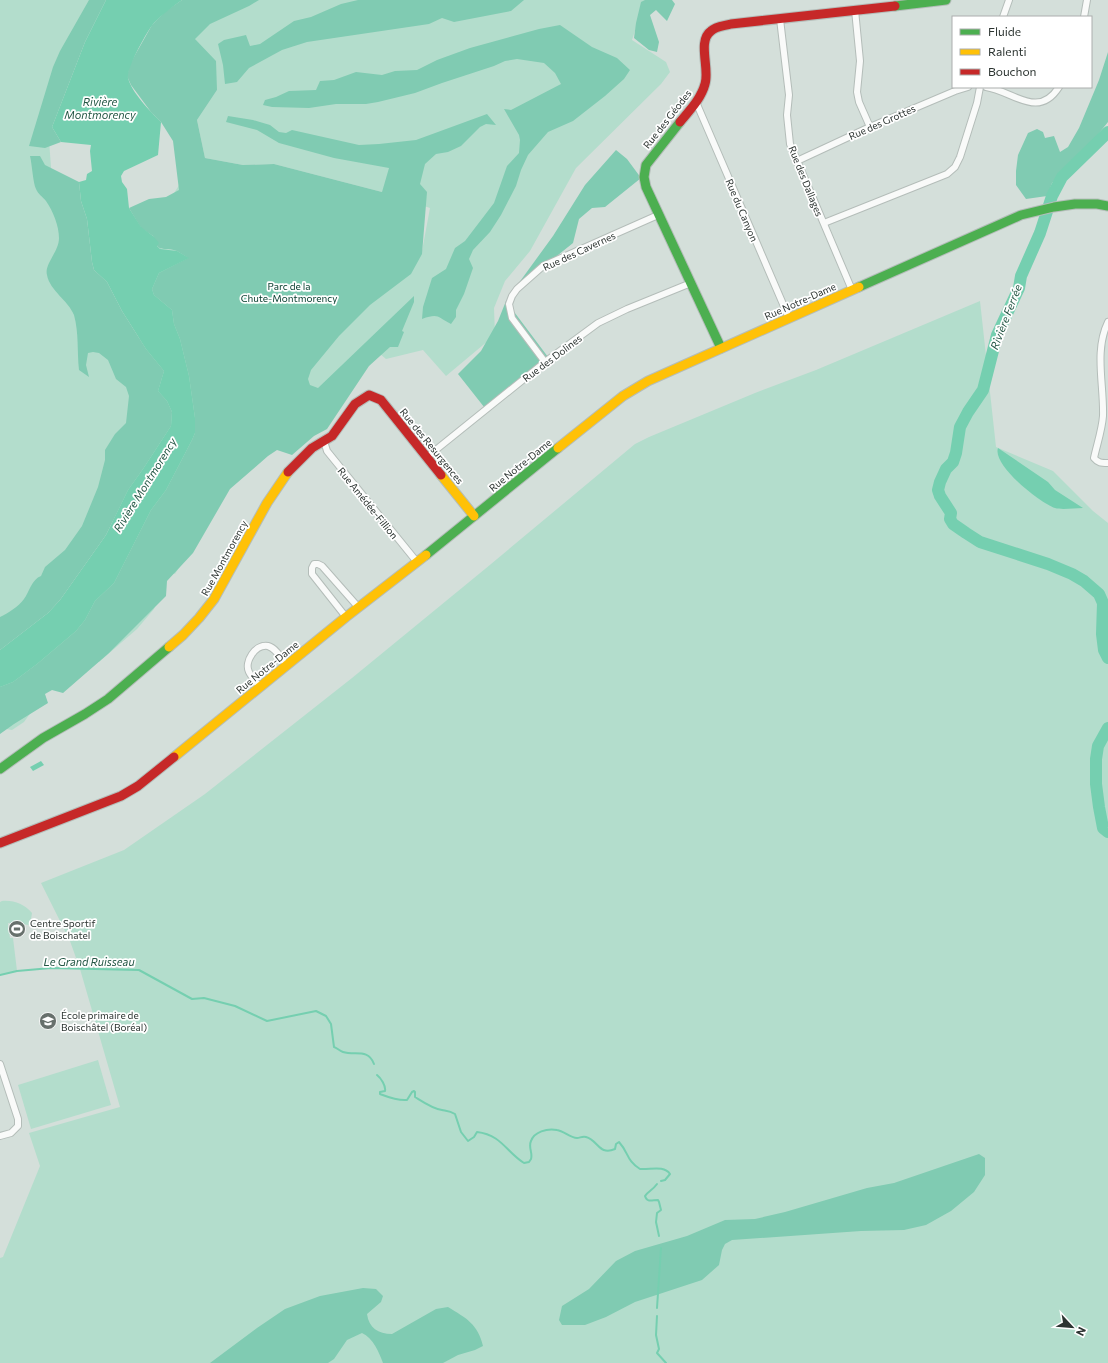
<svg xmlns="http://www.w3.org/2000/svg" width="1108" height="1363" font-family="Commissioner,sans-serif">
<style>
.green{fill:#b3ddcc}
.forest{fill:#80cbb2}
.water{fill:#75cfb0}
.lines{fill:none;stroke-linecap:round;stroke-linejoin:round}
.stream{stroke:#75cfb0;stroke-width:2}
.river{stroke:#75cfb0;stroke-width:12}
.street-casing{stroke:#b4bdb9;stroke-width:8}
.fast-casing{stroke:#b4bdb9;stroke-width:11}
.slow-casing{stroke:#b4bdb9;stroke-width:11}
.jam-casing{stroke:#b4bdb9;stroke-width:11}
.street{stroke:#f9faf9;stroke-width:6}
.fast{stroke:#4caf50;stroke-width:9}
.slow{stroke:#ffc107;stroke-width:9}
.jam{stroke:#c62828;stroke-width:9}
.labels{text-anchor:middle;stroke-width:3.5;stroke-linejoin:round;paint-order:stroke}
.street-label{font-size:10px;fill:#2c3431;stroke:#fff}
.park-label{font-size:10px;fill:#003929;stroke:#fff}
.poi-label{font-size:10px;fill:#2c3431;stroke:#fff;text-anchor:start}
.water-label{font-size:11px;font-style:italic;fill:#235644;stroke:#fff}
</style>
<rect width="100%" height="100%" fill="#d4dfda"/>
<g class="green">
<path d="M0,0H102L48,126L52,181L151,408L66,560L0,625Z"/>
<path d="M182,0H657L644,3L632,40L666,62L670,72L661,84L576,168L530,251L505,281L494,308L495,335L446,376L423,350L386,359L372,347L246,460L175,574L171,572L161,589L154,609L137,629L99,662L97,660L47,690L24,722L12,730L0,728V679L104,582L156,222L191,166L422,251L430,208L382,192L274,164L243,165L205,158L197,120L217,90L195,39Z"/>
<path d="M980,301L996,447L1053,471L1093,511L1108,523V1363H0V1258L3,1257L40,1166L29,1133L120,1107L80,969L70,941L41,883L124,850L205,794L352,678L485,569L635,444L649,437L755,393L816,370Z"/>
<path d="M2,901C14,900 24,904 32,913L30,925L8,923L10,938H13L17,971L0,975V902Z"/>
<path d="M98,1060L111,1105L31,1129L18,1085Z"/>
</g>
<g class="forest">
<path d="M89,0H106L85,42L52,127L61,142L45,148L29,146L53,67L60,51Z"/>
<path d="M182,0H259L249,6L210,24L195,39L216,61L217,90L197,120L205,158L243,165L274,164L382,192L389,168L334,158L279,143L257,130L226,122L228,116L253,120L270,125L279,132L286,133L292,130L359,145L379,144L416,140L487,114L496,125L486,124L480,127L461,146L448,152L436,154L425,164L420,184L427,192L422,254L411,274L370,305L339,336L311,370L308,379L310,385L318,388L414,296V302L402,331L404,332L398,347H390L369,366L327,429L314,436L292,455L277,450L268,456L230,489L193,553L167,581L166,596L109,653L63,693L52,690L45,694L48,703L14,724L0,734V687L13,682L37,664L76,631L85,620L95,601L114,583L151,510L166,490L192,440L195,433V418L189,376L180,339L174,324L172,310L154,295L152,289L159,273L188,258C185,256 181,253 177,251C163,245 159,256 153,236L141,228L129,208L149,199L166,197L179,190L173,141L161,122L151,112L131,85L127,76L130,64L152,25L166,11Z"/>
<path d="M358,0H524L511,11L454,22L442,18L429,24L307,42L282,50L249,68L237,82L225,84L223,65L218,44L224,40L246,35L250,46L260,44L294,21L311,17L341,4Z"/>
<path d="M645,0H672L675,4L667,21L656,10L650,15L659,42L657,52L649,50L634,38L636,23L641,2Z"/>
<path d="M560,25L592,47L617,58L630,70L624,79L605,96L573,121L548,132L528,155L521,170L516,186L501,215L490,232L473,250L469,259L473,268L464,294L456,310V317L451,324C437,317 439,313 422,319L423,307L432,278L446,269L455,248L465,241L494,203L507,166L519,153L520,140L519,135L504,109L511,110L561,84L555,73L544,63L517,59L505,61L494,66L442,83L415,93L378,102L366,104H336L309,108L272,107L263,105L265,100L276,97L289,91L316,90L320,81L334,80L356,72L382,75L395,71L417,70L437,60L470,48L539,29Z"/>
<path d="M1108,52V122L1083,153L1062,171L1052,183L1047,196L1026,199L1016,185V171L1018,155L1028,133L1037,129L1043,132L1045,138L1054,136L1060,152L1068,147L1079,128L1099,80Z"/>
<path d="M616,150L627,159L641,178L605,207L592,208L579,219L573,243L513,291L553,236L585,185Z"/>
<path d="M30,156H40L45,165L79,182L81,201L87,219L92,262L94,270L107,282L122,311L146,349L164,371L158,391L167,401L172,412L171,426L143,469L128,490L106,535L60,600L48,613L0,650V617C8,613 18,607 24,599C29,592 32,579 41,576L45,567L65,550L82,526L98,487L105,460V450L115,434L126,423L129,396L126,387L116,379L108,360L99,353L93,352L88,353L86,365L89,377L79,370C77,352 79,333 74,315C68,300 50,291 47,275C44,264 59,252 59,238C59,226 53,211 46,201C43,197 38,194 36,189C33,183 32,164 30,156Z"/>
<path d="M506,301L551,361L488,412L458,374L481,351L498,321Z"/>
<path d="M979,1154L985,1158V1175L974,1192L951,1211L926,1225L904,1230L861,1231L732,1240L725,1244L722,1250L719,1265L702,1280L635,1302L606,1317L585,1325H562L559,1320L562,1306L589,1289L616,1261L635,1251L687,1236L725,1220L755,1219L785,1212L867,1188L894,1183Z"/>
<path d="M363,1288L376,1289L383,1296L381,1302L367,1314C369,1328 378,1334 392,1334L436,1309L448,1307C466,1318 478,1324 483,1346L475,1350L458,1355L443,1363H383C379,1352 373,1338 362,1333L347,1340L334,1359L328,1363H210L257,1328L285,1309L320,1296Z"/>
</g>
<g class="water">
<path d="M106,0H182C172,7 163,14 154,23C147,31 126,69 128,78C132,93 150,111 161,122L158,155L124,171L121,176L122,182L127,189L129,208L141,227L153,236L159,243L157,246L160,249L177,251L189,258L159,273L152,289L154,295L172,310L174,324L180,339L189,376L195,418V433L192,440L166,490L151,510L114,583L95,601L85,620L76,631L37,664L13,682L0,687V650L48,613L60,600L106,535L128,490L143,469L171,426L172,412L167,401L158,391L164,371L146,349L122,311L107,282L94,270L92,262L87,219L81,201L79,182L86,180L87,174L92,171L90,151L91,145L61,142L52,127L85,42Z"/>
<path d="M998,448L1048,482L1055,490L1083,508C1074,508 1062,510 1055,508C1040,503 992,465 998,448Z"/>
<path d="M41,761L44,765L33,771L30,767Z"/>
</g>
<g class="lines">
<g class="stream">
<path d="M0,975L17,971L51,968L139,970L192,999L204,998L235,1006L267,1021L316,1011L326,1016L331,1024L334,1047C337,1048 340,1051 343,1052C355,1056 368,1048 374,1064"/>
<path d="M377,1075C381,1078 386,1086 385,1091L380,1092V1094C388,1097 398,1101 407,1100L412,1092L414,1091L415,1092V1097C423,1102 433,1109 442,1110C447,1111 450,1111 455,1114L461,1132L468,1141L474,1137L477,1132C502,1135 506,1152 524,1163L529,1162L531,1159C533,1153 528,1147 531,1141C534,1132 547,1128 557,1130C564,1131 570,1138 577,1138C580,1138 582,1136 586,1137C598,1140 599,1156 615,1149L616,1144L619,1142C629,1153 626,1160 640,1169C650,1170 664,1165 670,1174L665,1180L661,1181"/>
<path d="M657,1184C652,1191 648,1191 645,1196C647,1203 652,1200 658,1200L659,1202L661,1210L657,1213L656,1222L659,1236"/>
<path d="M657,1308L661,1248"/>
<path d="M657,1316L656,1335L659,1349L657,1353L666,1363"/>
</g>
<g class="river">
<path d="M1108,132L1062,177L1052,196L1040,233L1021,276L1019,288L997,335L983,390L968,412L960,427L956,453L953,462L946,469L940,482L938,490L940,496L951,513L950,519L953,524L966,533L980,542L1048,564L1072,574L1084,581L1099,594L1103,603L1102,634L1104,650L1108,658"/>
<path d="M1108,728L1098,746L1096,759V784L1099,807L1103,828L1108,832"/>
</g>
<g class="street-casing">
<g id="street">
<path d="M855,10L860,61L857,92L859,102L870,127"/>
<path d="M1003,17L1009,0"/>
<path d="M1084,17L1087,0"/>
<path d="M780,19L789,95L787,115L790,144L852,290"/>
<path d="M986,87C1013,91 1038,120 1059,87"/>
<path d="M696,102L789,318"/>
<path d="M797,161L870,127L955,91L968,87"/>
<path d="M824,223L947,174L955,167L960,157L977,103L980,87"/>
<path d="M1108,322C1094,351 1104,384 1103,416C1102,430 1097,444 1094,458C1098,463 1101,463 1108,463"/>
<path d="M545,362L512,318L509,304L512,296L517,289L543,266L658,215"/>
<path d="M324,441L327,451L417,562"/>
<path d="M427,457L545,362L598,323L627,309L691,283"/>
<path d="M346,617L312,574V568L314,564H318L322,566L359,608"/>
<path d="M260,687C257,683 252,678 249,672C244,662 255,644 268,646C276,648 282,659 287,666"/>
<path d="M0,1064L18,1119V1126L11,1133L0,1136"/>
</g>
</g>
<g class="fast-casing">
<g id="fast">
<path d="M895,6L946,0"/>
<path d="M680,122L646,165L644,177L646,187L721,348"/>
<path d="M859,287L1021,215L1054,207L1075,204H1097L1108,206"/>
<path d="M426,555L558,448"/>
<path d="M0,769L43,738L85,714L108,699L169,647"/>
</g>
</g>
<g class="slow-casing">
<g id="slow">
<path d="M558,448L623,396L648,381L859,287"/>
<path d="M441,475L474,516"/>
<path d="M169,647L183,635L199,618L214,599L267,503L288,472"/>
<path d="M174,757L346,617L426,555"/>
</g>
</g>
<g class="jam-casing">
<g id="jam">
<path d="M680,122C689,111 701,99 705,84C710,69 697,41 711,31C716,26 724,26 731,24L895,6"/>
<path d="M288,472L312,448L332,436L355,404L369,395L381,400L441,475"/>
<path d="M0,843L121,796L138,786L174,757"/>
</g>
</g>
<use href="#street" class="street"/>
<use href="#fast" class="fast"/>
<use href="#slow" class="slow"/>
<use href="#jam" class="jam"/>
</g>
<defs>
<g id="stadium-disc" transform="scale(0.9)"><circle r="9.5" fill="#67706c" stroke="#fff"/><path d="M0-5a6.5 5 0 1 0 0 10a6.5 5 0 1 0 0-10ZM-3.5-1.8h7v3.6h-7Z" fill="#fff"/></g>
<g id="school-disc" transform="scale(0.9)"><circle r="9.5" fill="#67706c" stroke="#fff"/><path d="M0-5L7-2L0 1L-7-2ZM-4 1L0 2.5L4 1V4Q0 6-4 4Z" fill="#fff"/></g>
</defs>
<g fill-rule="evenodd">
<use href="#stadium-disc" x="17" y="929"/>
<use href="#school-disc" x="48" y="1021"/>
</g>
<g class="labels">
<g class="street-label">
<text transform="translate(667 119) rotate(-52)" y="4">Rue des Géodes</text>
<text transform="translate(882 122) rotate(-24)" y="4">Rue des Grottes</text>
<text transform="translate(806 181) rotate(68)" y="4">Rue des Dallages</text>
<text transform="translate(742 210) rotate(67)" y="4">Rue du Canyon</text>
<text transform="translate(579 251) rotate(-25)" y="4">Rue des Cavernes</text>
<text transform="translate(800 301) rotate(-24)" y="4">Rue Notre-Dame</text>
<text transform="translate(552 358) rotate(-37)" y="4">Rue des Dolines</text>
<text transform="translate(432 446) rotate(51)" y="4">Rue des Resurgences</text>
<text transform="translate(520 465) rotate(-39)" y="4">Rue Notre-Dame</text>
<text transform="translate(368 503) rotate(51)" y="4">Rue Amédée-Fillion</text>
<text transform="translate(224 558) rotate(-61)" y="4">Rue Montmorency</text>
<text transform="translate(267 667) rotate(-39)" y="4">Rue Notre-Dame</text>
</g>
<g class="park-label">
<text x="289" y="290">Parc de la<tspan x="289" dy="12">Chute-Montmorency</tspan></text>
</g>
<g class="poi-label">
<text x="30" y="927">Centre Sportif<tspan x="30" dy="12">de Boischatel</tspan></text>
<text x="61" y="1019">École primaire de<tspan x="61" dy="12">Boischâtel (Boréal)</tspan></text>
</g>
<g class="water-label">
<text x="100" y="106">Rivière<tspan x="100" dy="13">Montmorency</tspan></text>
<text transform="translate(1006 317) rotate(-69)" y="4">Rivière Ferrée</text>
<text transform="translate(145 485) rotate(-58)" y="4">Rivière Montmorency</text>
<text x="89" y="966">Le Grand Ruisseau</text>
</g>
</g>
<rect x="952" y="16" width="140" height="72" fill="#ffffff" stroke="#abaead"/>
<rect x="960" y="29" width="20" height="6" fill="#4caf50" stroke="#abaead"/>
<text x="988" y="36" font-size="12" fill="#2c3431">Fluide</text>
<rect x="960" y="49" width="20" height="6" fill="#ffc107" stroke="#abaead"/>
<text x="988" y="56" font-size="12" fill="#2c3431">Ralenti</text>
<rect x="960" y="69" width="20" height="6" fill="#c62828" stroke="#abaead"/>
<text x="988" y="76" font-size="12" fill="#2c3431">Bouchon</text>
<g transform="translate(1072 1327) rotate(116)" stroke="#ffffff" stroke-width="3" paint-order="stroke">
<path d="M0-3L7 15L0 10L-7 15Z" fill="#2c3431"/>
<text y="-6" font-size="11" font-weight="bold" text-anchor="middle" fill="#2c3431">N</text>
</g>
</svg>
